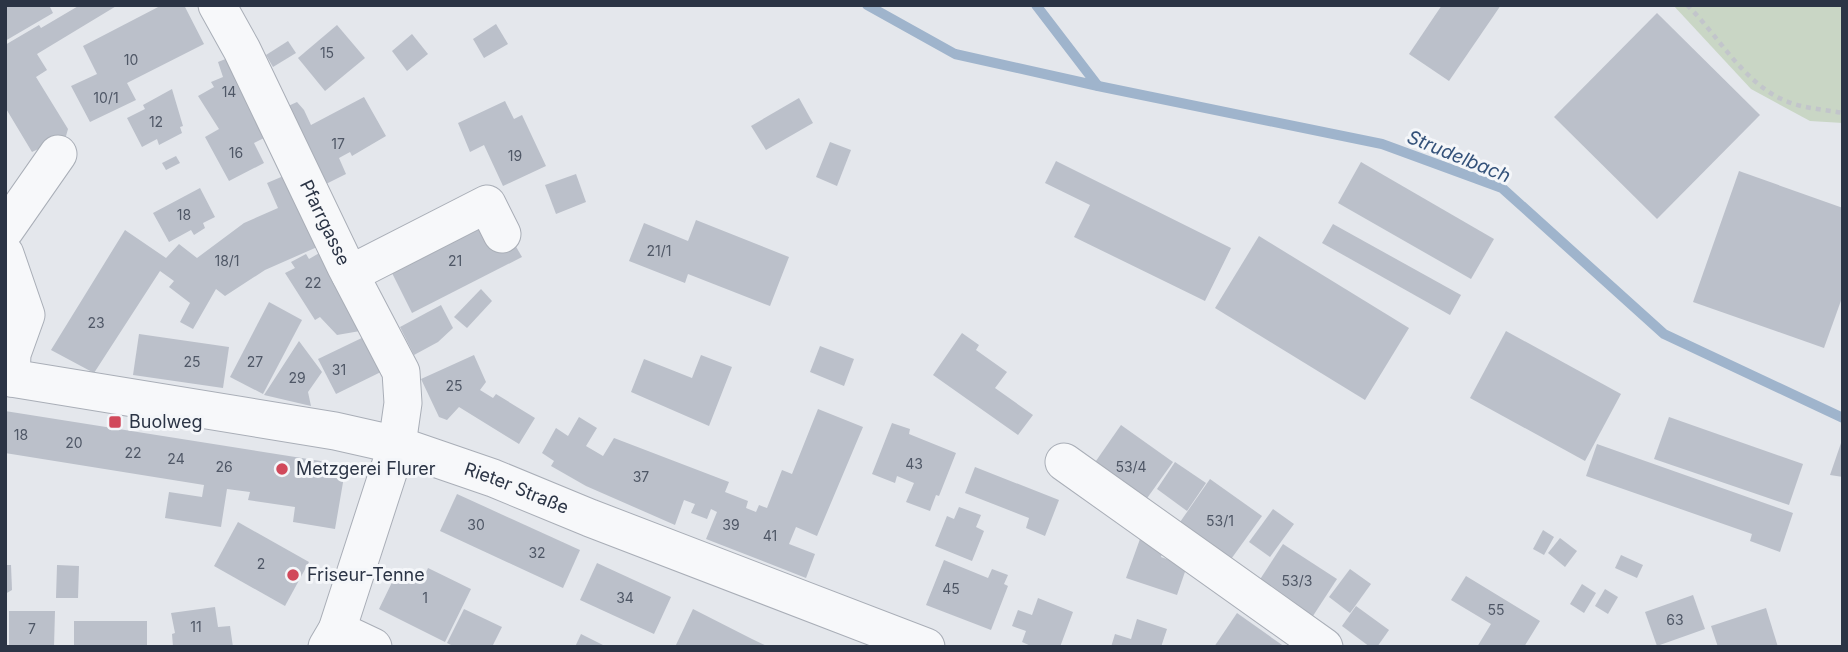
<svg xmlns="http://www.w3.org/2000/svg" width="1848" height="652" font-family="Inter,sans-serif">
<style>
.green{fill:#c9d6c5}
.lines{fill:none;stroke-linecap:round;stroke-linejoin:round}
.stream{stroke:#9fb4cc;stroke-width:10}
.building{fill:#bbc0ca}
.minor-casing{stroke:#a9aeb7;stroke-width:39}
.path{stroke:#c2c5cb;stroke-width:4.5;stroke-dasharray:5 5;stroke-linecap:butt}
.minor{stroke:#f7f8fa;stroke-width:37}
.poi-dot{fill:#d1495b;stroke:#f4f6f9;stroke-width:2.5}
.labels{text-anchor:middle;stroke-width:6;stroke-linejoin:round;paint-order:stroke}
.number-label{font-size:14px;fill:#4f5766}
.street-label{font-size:18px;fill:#2b3445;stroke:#f4f6f9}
.poi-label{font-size:18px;fill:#2b3445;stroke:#f4f6f9;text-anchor:start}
.water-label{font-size:19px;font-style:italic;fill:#34527a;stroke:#f4f6f9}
</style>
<rect width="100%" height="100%" fill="#e4e7ec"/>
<path class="green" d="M1673,5H1843V123L1810,121L1751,89Z"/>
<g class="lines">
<g class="stream">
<path d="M867,5L955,54L1098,86L1382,144L1502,188L1664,334L1843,418"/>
<path d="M1036,5L1098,86"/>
</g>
</g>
<g class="building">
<path d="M5,5H49L53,13L5,41Z"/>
<path d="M80,5H118L37,54L47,70L36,77L68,129L66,136L32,152L5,107V45L39,25L41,28Z"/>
<path d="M162,5H184L204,44L127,83L136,100L90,122L71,86L97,74L83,46Z"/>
<path d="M1442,5H1501L1449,81L1409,54Z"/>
<path d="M1657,13L1760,115L1657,219L1554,117Z"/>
<path d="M496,24L508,44L484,58L473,39Z"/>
<path d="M337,25L365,58L325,91L298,58Z"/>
<path d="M412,34L428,54L407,71L392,51Z"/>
<path d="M288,41L296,53L273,67L266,55Z"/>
<path d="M233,56L268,136L254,143L264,163L229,181L205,137L219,129L198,96L214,87L211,82L223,77L218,62Z"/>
<path d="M172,89L183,126L180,127L182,133L159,145L157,139L142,147L127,118L145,109L143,105Z"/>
<path d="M364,97L386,136L352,156L350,152L339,158L346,174L324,185L286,107L297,102L304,110L311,125Z"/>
<path d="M799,98L813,123L766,150L751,126Z"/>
<path d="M505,101L514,119L522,115L546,166L503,186L484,145L470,152L458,123Z"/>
<path d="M830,142L851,150L837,186L816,177Z"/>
<path d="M176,156L180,163L166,170L162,163Z"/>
<path d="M1056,161L1231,248L1205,301L1074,237L1090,205L1045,183Z"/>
<path d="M1361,162L1494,239L1471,279L1338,203Z"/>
<path d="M1739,171L1843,208V295L1824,348L1693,302Z"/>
<path d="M293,172L324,244L265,270L225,296L216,289L193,329L180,322L190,303L169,287L174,281L160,271L94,373L51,350L125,230L166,258L179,244L197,258L244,223L278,208L267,183Z"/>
<path d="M576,174L586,202L556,214L545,185Z"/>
<path d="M200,188L215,217L203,223L205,228L194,235L191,230L169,242L153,213Z"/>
<path d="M482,217L511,238L522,257L412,313L388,265Z"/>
<path d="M696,220L789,257L770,306L688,274L685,283L629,261L644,223L688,241Z"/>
<path d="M1333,224L1461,295L1450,315L1322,243Z"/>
<path d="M1259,236L1409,328L1365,400L1215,308Z"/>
<path d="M328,248L366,330L337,335L320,317L315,320L285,273L295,268L291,262L306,254L309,259Z"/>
<path d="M481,289L492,301L467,328L454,317Z"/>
<path d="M269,302L302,320L263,394L230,377Z"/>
<path d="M441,305L453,328L438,342L414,355L400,327Z"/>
<path d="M1506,331L1621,394L1585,461L1470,398Z"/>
<path d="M962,333L979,345L976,350L1007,372L995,388L1033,415L1018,435L933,375Z"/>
<path d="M139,334L229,347L223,388L133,375Z"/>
<path d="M368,335L385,370L336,394L318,359Z"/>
<path d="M299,341L322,372L308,392L311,406L264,395Z"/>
<path d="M820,346L854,359L844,386L810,372Z"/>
<path d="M474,355L486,382L480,390L493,398L496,394L535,418L519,444L459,407L447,420L439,417L421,379Z"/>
<path d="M701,355L732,367L709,426L631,392L644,359L692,378Z"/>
<path d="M818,409L863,427L817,536L796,527L789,544L815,554L806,578L706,539L717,512L711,509L707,519L691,513L695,504L684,500L675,525L586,486L551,466L554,461L542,453L556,428L568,436L579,417L597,428L586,446L603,456L614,438L729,482L725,492L748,501L746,508L756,512L759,505L767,508L782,470L792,474Z"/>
<path d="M5,411L346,465L335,529L293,522L295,507L248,500L250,492L227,489L221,527L165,518L169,492L202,497L204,485L5,453Z"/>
<path d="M1669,417L1803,464L1789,505L1654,459Z"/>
<path d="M892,423L910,429L909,434L956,453L939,496L936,495L930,511L906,502L914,483L897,476L895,483L872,474Z"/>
<path d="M1121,425L1173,462L1140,508L1089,471Z"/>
<path d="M1841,443H1843V477L1830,475Z"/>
<path d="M1597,444L1793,513L1780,552L1750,541L1752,534L1586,476Z"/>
<path d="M1175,462L1206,483L1187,511L1157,489Z"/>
<path d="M975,467L1059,500L1045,536L1026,528L1029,518L965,493Z"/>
<path d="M1210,479L1262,516L1229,562L1178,525Z"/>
<path d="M457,494L580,550L563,588L440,531Z"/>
<path d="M959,507L981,515L976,527L984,531L972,561L935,546L947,516L954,519Z"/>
<path d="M1273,509L1294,524L1270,557L1249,542Z"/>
<path d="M238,522L309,562L285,606L214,566Z"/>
<path d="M1543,530L1554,537L1544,555L1533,549Z"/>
<path d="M1560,538L1577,551L1565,567L1548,553Z"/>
<path d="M1140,539L1164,548L1161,557L1187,566L1177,595L1126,578Z"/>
<path d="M1283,544L1337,579L1311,619L1257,584Z"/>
<path d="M1621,555L1643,565L1637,578L1615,568Z"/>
<path d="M944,560L988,578L992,569L1008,575L1004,584L1008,586L991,630L926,605Z"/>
<path d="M597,563L671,597L654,634L580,600Z"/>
<path d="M5,565H11L12,590L5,594Z"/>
<path d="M57,565L79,566L78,598H56Z"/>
<path d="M428,568L471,589L445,642L379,609L397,572L421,584Z"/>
<path d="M1350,569L1371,584L1350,613L1329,597Z"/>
<path d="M1466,576L1540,621L1524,647H1477L1491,624L1451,600Z"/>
<path d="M1582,584L1596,593L1584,613L1570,604Z"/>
<path d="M1605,589L1618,597L1608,614L1595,606Z"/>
<path d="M1693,595L1705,629L1657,646L1645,612Z"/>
<path d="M1038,598L1073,612L1060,647H1033L1022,642L1026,631L1012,626L1018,610L1032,615Z"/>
<path d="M1356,606L1389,630L1377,647H1370L1342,626Z"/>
<path d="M215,607L218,627L230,626L233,647H173L172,634L175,633L171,613Z"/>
<path d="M1766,608L1778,647H1718L1711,626Z"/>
<path d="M464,609L502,627L492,647H455L447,643Z"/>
<path d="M693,609L752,639L769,647H675Z"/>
<path d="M9,611H55L54,647H9Z"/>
<path d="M1237,613L1285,647H1214Z"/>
<path d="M1137,619L1167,629L1161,647H1111L1115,634L1131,639Z"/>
<rect x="74" y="621" width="73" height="26"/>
<path d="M581,634L607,647H575Z"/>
</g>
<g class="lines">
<g class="minor-casing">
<g id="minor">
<path id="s1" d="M217,5L242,50L346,267L401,372L403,403L397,445L337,630L327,647"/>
<path d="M5,230L58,154"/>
<path d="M5,254L26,315L12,354L11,378"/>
<path d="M350,274L487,204L502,234"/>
<path id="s2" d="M5,377L335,431L397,445L493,478L590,518L926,647"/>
<path d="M1064,462L1324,647"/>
<path d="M337,630L373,647"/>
</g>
</g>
<path class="path" d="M1687,5C1721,38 1746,89 1794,104C1810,109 1827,110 1843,113"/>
<use href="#minor" class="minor"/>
</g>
<g class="poi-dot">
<rect x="108" y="415" width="14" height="14" rx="3.5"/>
<circle cx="282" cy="469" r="7"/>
<circle cx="293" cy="575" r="7"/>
</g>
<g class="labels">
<g class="number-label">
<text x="327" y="58">15</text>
<text x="131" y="65">10</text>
<text x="229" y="97">14</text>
<text x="106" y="103">10/1</text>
<text x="156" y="127">12</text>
<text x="338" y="149">17</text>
<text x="236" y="158">16</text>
<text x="515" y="161">19</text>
<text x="184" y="220">18</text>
<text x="659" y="256">21/1</text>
<text x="227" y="266">18/1</text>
<text x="455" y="266">21</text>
<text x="313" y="288">22</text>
<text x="96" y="328">23</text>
<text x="192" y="367">25</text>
<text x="255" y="367">27</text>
<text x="339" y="375">31</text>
<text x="297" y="383">29</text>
<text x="454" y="391">25</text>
<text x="21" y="440">18</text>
<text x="74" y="448">20</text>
<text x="133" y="458">22</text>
<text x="176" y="464">24</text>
<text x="914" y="469">43</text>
<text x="224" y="472">26</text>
<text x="1131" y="472">53/4</text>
<text x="641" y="482">37</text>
<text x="1220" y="526">53/1</text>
<text x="476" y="530">30</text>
<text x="731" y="530">39</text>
<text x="770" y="541">41</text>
<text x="537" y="558">32</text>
<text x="261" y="569">2</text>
<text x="1297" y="586">53/3</text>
<text x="951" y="594">45</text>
<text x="425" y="603">1</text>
<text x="625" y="603">34</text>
<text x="1496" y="615">55</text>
<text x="1675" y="625">63</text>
<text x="196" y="632">11</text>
<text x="32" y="634">7</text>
</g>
<g class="street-label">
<text dy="6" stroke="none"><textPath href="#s1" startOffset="243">Pfarrgasse</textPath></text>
<text dy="6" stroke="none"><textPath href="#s2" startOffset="525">Rieter Straße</textPath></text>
</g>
<g class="poi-label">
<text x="129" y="428">Buolweg</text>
<text x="296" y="475">Metzgerei Flurer</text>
<text x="307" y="581">Friseur-Tenne</text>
</g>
<g class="water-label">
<text transform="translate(1459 156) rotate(22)" y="7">Strudelbach</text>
</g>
</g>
<rect width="1848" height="652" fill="none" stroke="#2b3445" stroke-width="14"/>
</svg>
